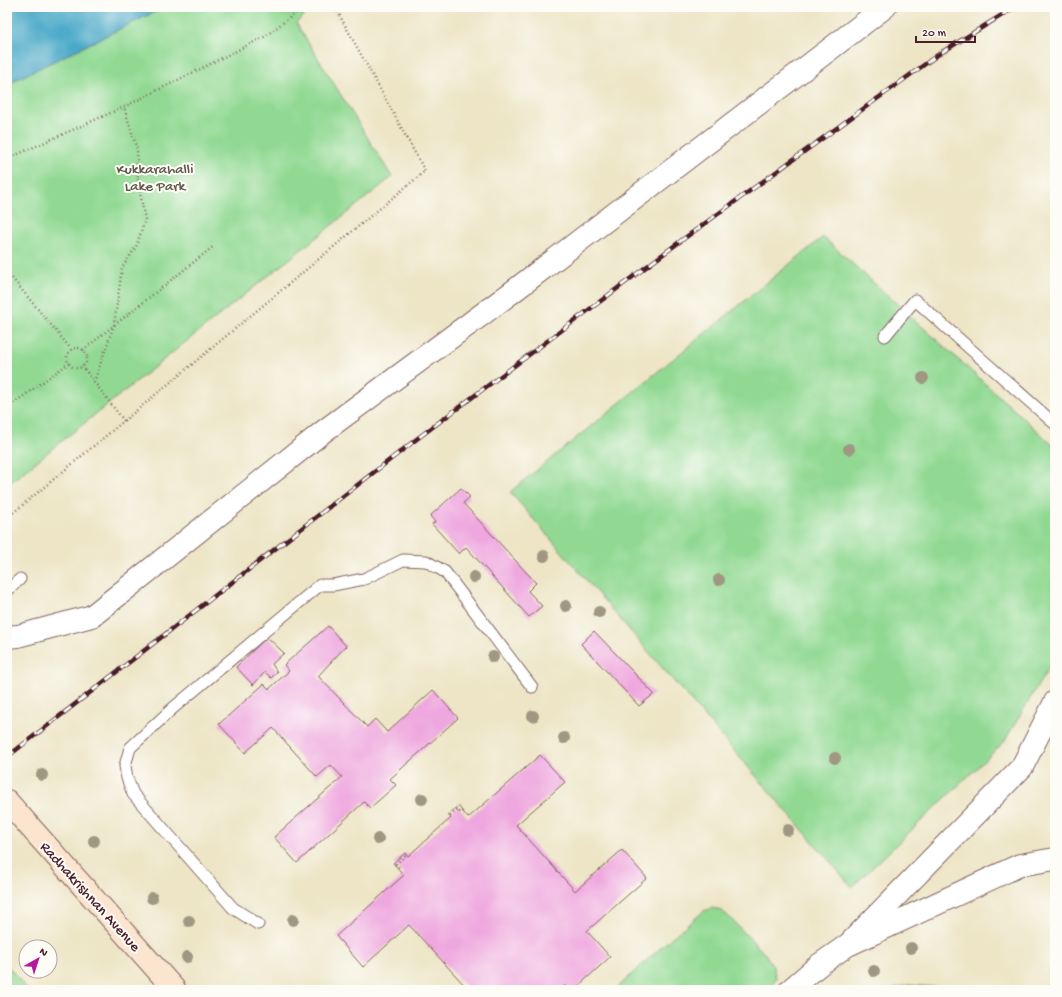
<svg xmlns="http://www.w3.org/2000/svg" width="1062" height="997" font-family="'Gochi Hand',sans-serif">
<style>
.green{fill:#91d993;stroke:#6e7c5f}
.water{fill:#48a9c8;stroke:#49647a}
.building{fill:#efa8df}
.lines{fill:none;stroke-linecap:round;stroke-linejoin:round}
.service-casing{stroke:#836461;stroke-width:13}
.minor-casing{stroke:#836461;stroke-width:24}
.tertiary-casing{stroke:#836461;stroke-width:24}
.secondary-casing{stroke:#836461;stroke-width:24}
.path{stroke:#836461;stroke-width:2.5;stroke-dasharray:1 3;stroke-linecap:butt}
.service{stroke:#fff;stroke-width:11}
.minor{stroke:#fff;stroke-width:22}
.tertiary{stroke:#fff;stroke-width:22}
.secondary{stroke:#fbe5cf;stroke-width:22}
.rail-casing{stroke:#4a1f2b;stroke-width:4.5}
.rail{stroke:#fdfcf7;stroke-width:3;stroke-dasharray:9;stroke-linecap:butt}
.tree{fill:#9f9782}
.labels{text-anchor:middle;stroke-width:4;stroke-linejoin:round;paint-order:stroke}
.park-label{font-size:15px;fill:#5f574a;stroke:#fdfcf7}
.street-label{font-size:15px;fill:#4a1f2b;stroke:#fdfcf7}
</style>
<rect width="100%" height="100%" fill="#fdfcf7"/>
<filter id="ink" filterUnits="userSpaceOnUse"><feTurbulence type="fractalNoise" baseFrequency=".025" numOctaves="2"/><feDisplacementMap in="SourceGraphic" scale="8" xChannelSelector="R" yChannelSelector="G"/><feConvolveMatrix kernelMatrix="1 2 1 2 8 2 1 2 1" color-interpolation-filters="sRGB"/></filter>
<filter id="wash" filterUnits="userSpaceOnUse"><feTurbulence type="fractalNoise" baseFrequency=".012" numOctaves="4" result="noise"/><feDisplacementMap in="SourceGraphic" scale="16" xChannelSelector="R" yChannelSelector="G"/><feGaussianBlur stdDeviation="0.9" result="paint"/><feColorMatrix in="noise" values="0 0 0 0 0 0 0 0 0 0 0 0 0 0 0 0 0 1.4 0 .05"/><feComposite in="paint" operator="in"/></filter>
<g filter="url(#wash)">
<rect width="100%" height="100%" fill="#ede5c6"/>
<g class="green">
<path d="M165,7H314L296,23L392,177L7,485V86L17,79Z"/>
<path d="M823,237L1055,447V657L1004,742L852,887L510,492Z"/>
<path d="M713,908L721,911L727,915L766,955L773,967L776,978L772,985L766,990H615L670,939L704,911Z"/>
<path d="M7,965L28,990H7Z"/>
<path d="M908,985L946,988L960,990H891Z"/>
</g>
<path class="water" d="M7,7H165L17,79L7,86Z"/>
<g id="blocks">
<g class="building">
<path d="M461,488L470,497L463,503L536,583L528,591L542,606L529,617L466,547L459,554L432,524L435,522L430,516Z"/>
<path d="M328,626L346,646L318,676L367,727L375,719L387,732L433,690L458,718L390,779L396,785L370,808L364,802L297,863L274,837L342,777L331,765L317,777L273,728L245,753L219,724L264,684L269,689L289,671L284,665Z"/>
<path d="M594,631L654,694L639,706L581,644Z"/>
<path d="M267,637L284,653L272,664L277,672L271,678L265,672L253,685L236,667Z"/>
<path d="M540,755L565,782L516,825L575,891L622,850L647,878L587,931L610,957L574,990H467L468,989L409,925L363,967L336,936L404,875L393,863L405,853L408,856L427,839L451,818L448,815L458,806L468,818Z"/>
</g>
</g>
</g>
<g filter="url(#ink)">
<use href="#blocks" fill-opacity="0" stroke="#836461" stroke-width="1"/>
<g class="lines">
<g class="service-casing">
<g id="service">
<path d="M885,336L915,300L1055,424"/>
<path d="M7,591L20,579"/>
<path d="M258,924L233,908L133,794L127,778L125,766L130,748L172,709L320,585H333L364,579L403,560L426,561L445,572L532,687"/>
</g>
</g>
<g class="minor-casing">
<path id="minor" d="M850,944L1020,865L1055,859"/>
</g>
<g class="tertiary-casing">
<g id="tertiary">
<path d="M7,637L18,636L92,616L324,431L511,293L885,7"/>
<path d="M790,990L819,965L849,944L1022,767L1055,702"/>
</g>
</g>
<g class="secondary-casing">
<path id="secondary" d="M7,801L175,990"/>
</g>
<g class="path">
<path d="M7,159L124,107L264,37L304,7"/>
<path d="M7,272L71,349"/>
<circle cx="77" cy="358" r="10"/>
<path d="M83,350L214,246"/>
<path d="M82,366L124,421"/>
<path d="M94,382L114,325L122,268L136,247L145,220L138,182L137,149L124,107"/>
<path d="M7,408L69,363"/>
<path d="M7,518L425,171L335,7"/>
<path d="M450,816L458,810L461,814"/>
<path d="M399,867L396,864L406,855"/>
<path d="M564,986L567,990"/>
</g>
<use href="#service" class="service"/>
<use href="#minor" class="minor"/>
<use href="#tertiary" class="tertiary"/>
<use href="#secondary" class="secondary"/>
<g class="rail-casing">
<path id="rail" d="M7,757L418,438L682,240L939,54L1015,7"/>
</g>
<use href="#rail" class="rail"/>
</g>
<g class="tree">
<circle cx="923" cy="378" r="6"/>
<circle cx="849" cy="449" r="6"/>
<circle cx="544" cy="556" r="6"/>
<circle cx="474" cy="577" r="6"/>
<circle cx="719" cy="580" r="6"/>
<circle cx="566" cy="606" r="6"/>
<circle cx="599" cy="612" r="6"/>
<circle cx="493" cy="657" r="6"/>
<circle cx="533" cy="716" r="6"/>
<circle cx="564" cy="738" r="6"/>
<circle cx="835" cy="758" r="6"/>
<circle cx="42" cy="775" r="6"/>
<circle cx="422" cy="799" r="6"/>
<circle cx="788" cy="830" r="6"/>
<circle cx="378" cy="839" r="6"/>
<circle cx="94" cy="841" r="6"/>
<circle cx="152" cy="898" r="6"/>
<circle cx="293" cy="920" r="6"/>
<circle cx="189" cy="921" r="6"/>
<circle cx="911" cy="948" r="6"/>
<circle cx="187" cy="957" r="6"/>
<circle cx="874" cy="971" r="6"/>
</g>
</g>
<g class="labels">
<g class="park-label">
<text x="155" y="173">Kukkarahalli<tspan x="155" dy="17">Lake Park</tspan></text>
</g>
<g class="street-label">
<text transform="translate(91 896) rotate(48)" y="5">Radhakrishnan Avenue</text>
</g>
</g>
<rect width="1062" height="997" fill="none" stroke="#fdfcf7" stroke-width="24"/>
<g transform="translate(38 959) rotate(39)"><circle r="19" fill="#fdfcf7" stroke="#b5a4a5"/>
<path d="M0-3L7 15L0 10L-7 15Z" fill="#b5179e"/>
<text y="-6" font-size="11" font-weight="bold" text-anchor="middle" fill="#4a1f2b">N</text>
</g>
<path d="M916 36v6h59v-6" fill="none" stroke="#4a1f2b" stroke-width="2"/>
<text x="922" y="36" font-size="12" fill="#4a1f2b" stroke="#fdfcf7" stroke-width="3" paint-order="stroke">20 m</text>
</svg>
